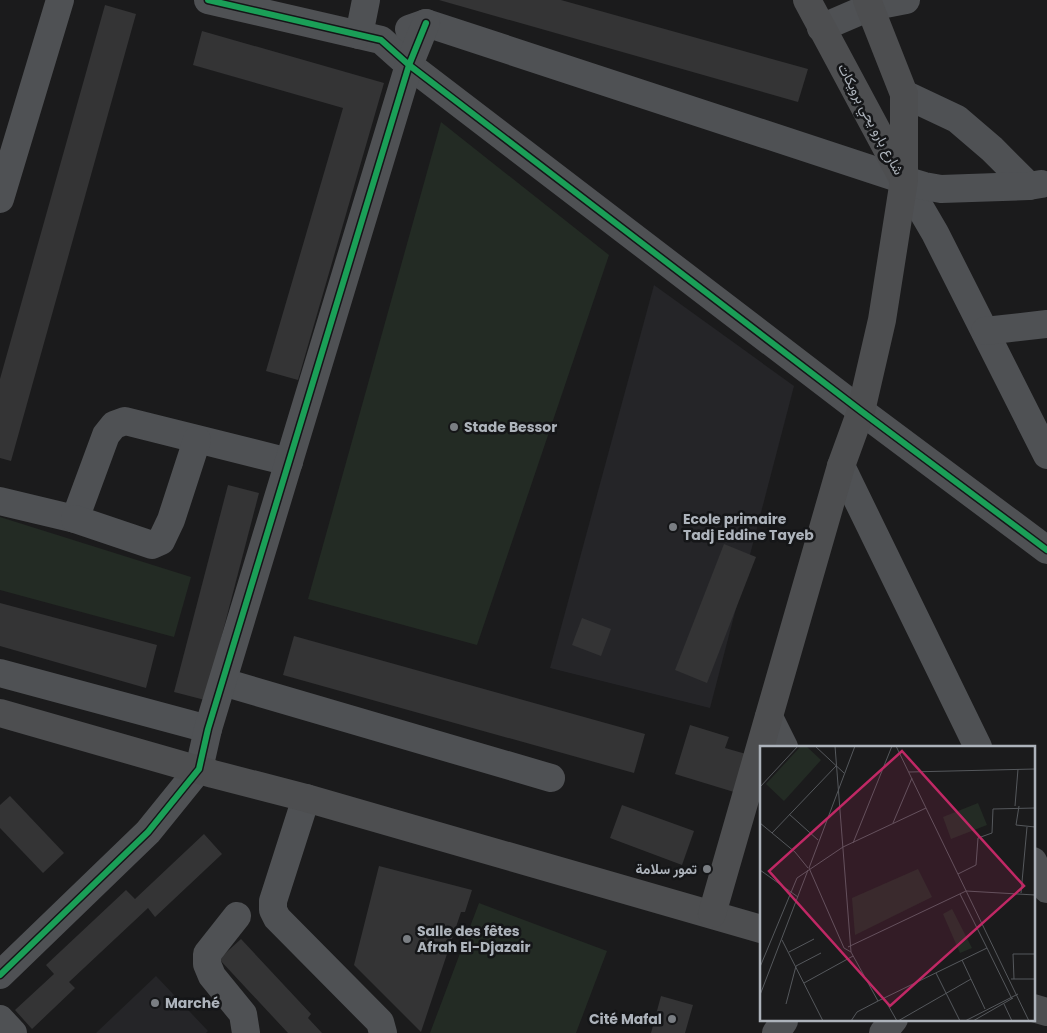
<svg xmlns="http://www.w3.org/2000/svg" width="1047" height="1033" font-family="Poppins,Vazirmatn,sans-serif">
<style>
.built{fill:#252528}
.green{fill:#232b24}
.building{fill:#343435}
.lines{fill:none;stroke-linecap:round;stroke-linejoin:round}
.minor{stroke:#4f5154;stroke-width:28}
.major{stroke:#4d4e50;stroke-width:28}
.cycleway-casing{stroke:#151618;stroke-width:9}
.cycleway{stroke:#1a9f57;stroke-width:6}
.poi-dot{fill:#7a7e83;stroke:#151618;stroke-width:2}
.labels{text-anchor:middle;stroke-width:5;stroke-linejoin:round;paint-order:stroke}
.street-label{font-size:14px;fill:#adb3bb;stroke:#151618}
.poi-label{font-size:14px;font-weight:bold;fill:#adb3bb;stroke:#151618;text-anchor:start}
.inset-road{fill:none;stroke:#55585c;stroke-width:1}
.view{fill:#c02865;fill-opacity:0.15;stroke:#c02865;stroke-width:2.5}
.inset-edge{fill:none;stroke:#adb3bb;stroke-width:2.5}
</style>
<rect width="100%" height="100%" fill="#1b1b1c"/>
<g class="built">
<path d="M654,285L794,386L710,708L550,668Z"/>
<path d="M156,976L208,1031L206,1033H96Z"/>
</g>
<g class="green">
<path d="M441,122L609,255L477,645L308,599Z"/>
<path d="M0,517L191,577L174,637L0,590Z"/>
<path d="M479,903L607,951L576,1033H430Z"/>
</g>
<g class="building">
<path d="M439,0H561L808,69L798,102Z"/>
<path d="M105,5L136,14L11,461L0,458V379Z"/>
<path d="M202,31L384,83L298,380L266,371L343,108L193,65Z"/>
<path d="M228,485L259,493L205,700L174,692Z"/>
<path d="M724,544L756,557L707,683L675,670Z"/>
<path d="M0,603L157,645L146,688L0,646Z"/>
<path d="M582,618L611,629L601,656L572,645Z"/>
<path d="M294,636L645,734L634,773L283,675Z"/>
<path d="M690,725L729,737L725,748L746,754L734,792L675,774Z"/>
<path d="M10,796L64,853L43,873L0,828V805Z"/>
<path d="M622,805L694,831L682,865L610,838Z"/>
<path d="M204,834L222,854L155,917L148,908L69,982L75,988L32,1029L15,1010L54,974L46,965L126,890L135,899Z"/>
<path d="M379,866L472,890L465,912H461L421,1032L354,965Z"/>
<path d="M241,939L311,1014L308,1018L322,1033H288L219,959Z"/>
<path d="M661,996L693,1005L685,1033H651Z"/>
</g>
<g class="lines">
<g class="minor">
<path d="M208,0L381,40L409,65L861,411L1047,550"/>
<path d="M821,28L870,7L906,0"/>
<path d="M409,29L426,23L904,180L935,233L1047,455"/>
<path d="M359,35L366,0"/>
<path d="M904,94L957,119L992,149L1029,186"/>
<path d="M904,180L924,186L941,189L1029,186L1041,184"/>
<path d="M0,199L60,0"/>
<path d="M985,331L1047,324"/>
<path d="M841,466L978,747"/>
<path d="M0,501L75,519L106,435L114,425L125,421L289,462"/>
<path d="M75,519L152,545L161,541L171,520L197,440"/>
<path d="M0,673L208,729"/>
<path d="M223,682L551,778"/>
<path d="M769,717L784,747"/>
<path d="M306,798L273,901V910L277,918L380,1022L383,1033"/>
<path d="M1033,861L1047,889"/>
<path d="M237,916L207,954V964L212,976L243,1014L246,1033"/>
<path d="M0,975L148,832L199,769L208,729L409,65L426,23"/>
<path d="M0,1019L13,1033"/>
<path d="M776,1033L784,1021"/>
<path d="M883,1033L894,1019"/>
</g>
<g class="major">
<path d="M807,0L902,177"/>
<path d="M0,713L213,774L306,798L761,929"/>
<path d="M712,914L841,466L861,411L882,320L904,180V94L867,0"/>
<path d="M1033,1008L1047,1012"/>
</g>
<g class="cycleway-casing">
<g id="cycleway">
<path d="M208,0L381,40L409,65L861,411L1047,550"/>
<path d="M0,975L148,832L199,769L208,729L409,65L426,23"/>
</g>
</g>
<use href="#cycleway" class="cycleway"/>
</g>
<g class="poi-dot">
<circle cx="454" cy="427" r="5"/>
<circle cx="673" cy="527" r="5"/>
<circle cx="707" cy="869" r="5"/>
<circle cx="407" cy="939" r="5"/>
<circle cx="155" cy="1003" r="5"/>
<circle cx="672" cy="1019" r="5"/>
</g>
<g class="labels">
<g class="street-label">
<text transform="translate(871 119) rotate(62)" y="5">شارع بارو يحي برويكات</text>
</g>
<g class="poi-label">
<text x="464" y="432">Stade Bessor</text>
<text x="683" y="524">Ecole primaire<tspan x="683" dy="16">Tadj Eddine Tayeb</tspan></text>
<text x="697" y="874" text-anchor="end">تمور سلامة</text>
<text x="417" y="936">Salle des fêtes<tspan x="417" dy="16">Afrah El-Djazair</tspan></text>
<text x="165" y="1008">Marché</text>
<text x="662" y="1024" text-anchor="end">Cité Mafal</text>
</g>
</g>
<g transform="translate(760 746)">
<rect width="275" height="275" fill="#1b1b1c"/>
<path d="M41,0H46L61,14L24,55L6,38ZM218,57L227,79L191,93L183,71ZM158,123L172,151L95,189L92,152ZM192,163L212,202L200,207L183,168Z" fill="#232b24"/>
<path class="inset-road" d="M55,0L84,27M75,0L91,206L118,255M136,0L269,275M149,26L275,23M0,41L38,0M255,60L258,23M259,60L256,79L275,81M29,68L58,94M0,77L35,106L48,122M133,77L152,32M12,87L76,20M93,97L132,0M0,124L38,151M198,128L216,119L218,92L232,87L233,63L275,62M261,147L267,81M22,194L63,275M88,201L206,145L275,149M227,202L252,253M29,206L54,193M91,206L84,202L49,122L95,0M202,214L225,263M0,221L37,132L83,101L166,62M176,227L200,275M251,233H275M254,233L253,208H275M44,237L93,210M0,249L48,124M124,252L137,275M26,258L36,220L61,207M244,258L252,275M91,275L97,266L118,255L227,202L200,148M138,275L211,233M205,275L258,248M213,275L253,252"/>
<path class="view" d="M142,5L264,140L130,260L9,125Z"/>
<rect width="275" height="275" class="inset-edge"/>
</g>
</svg>
